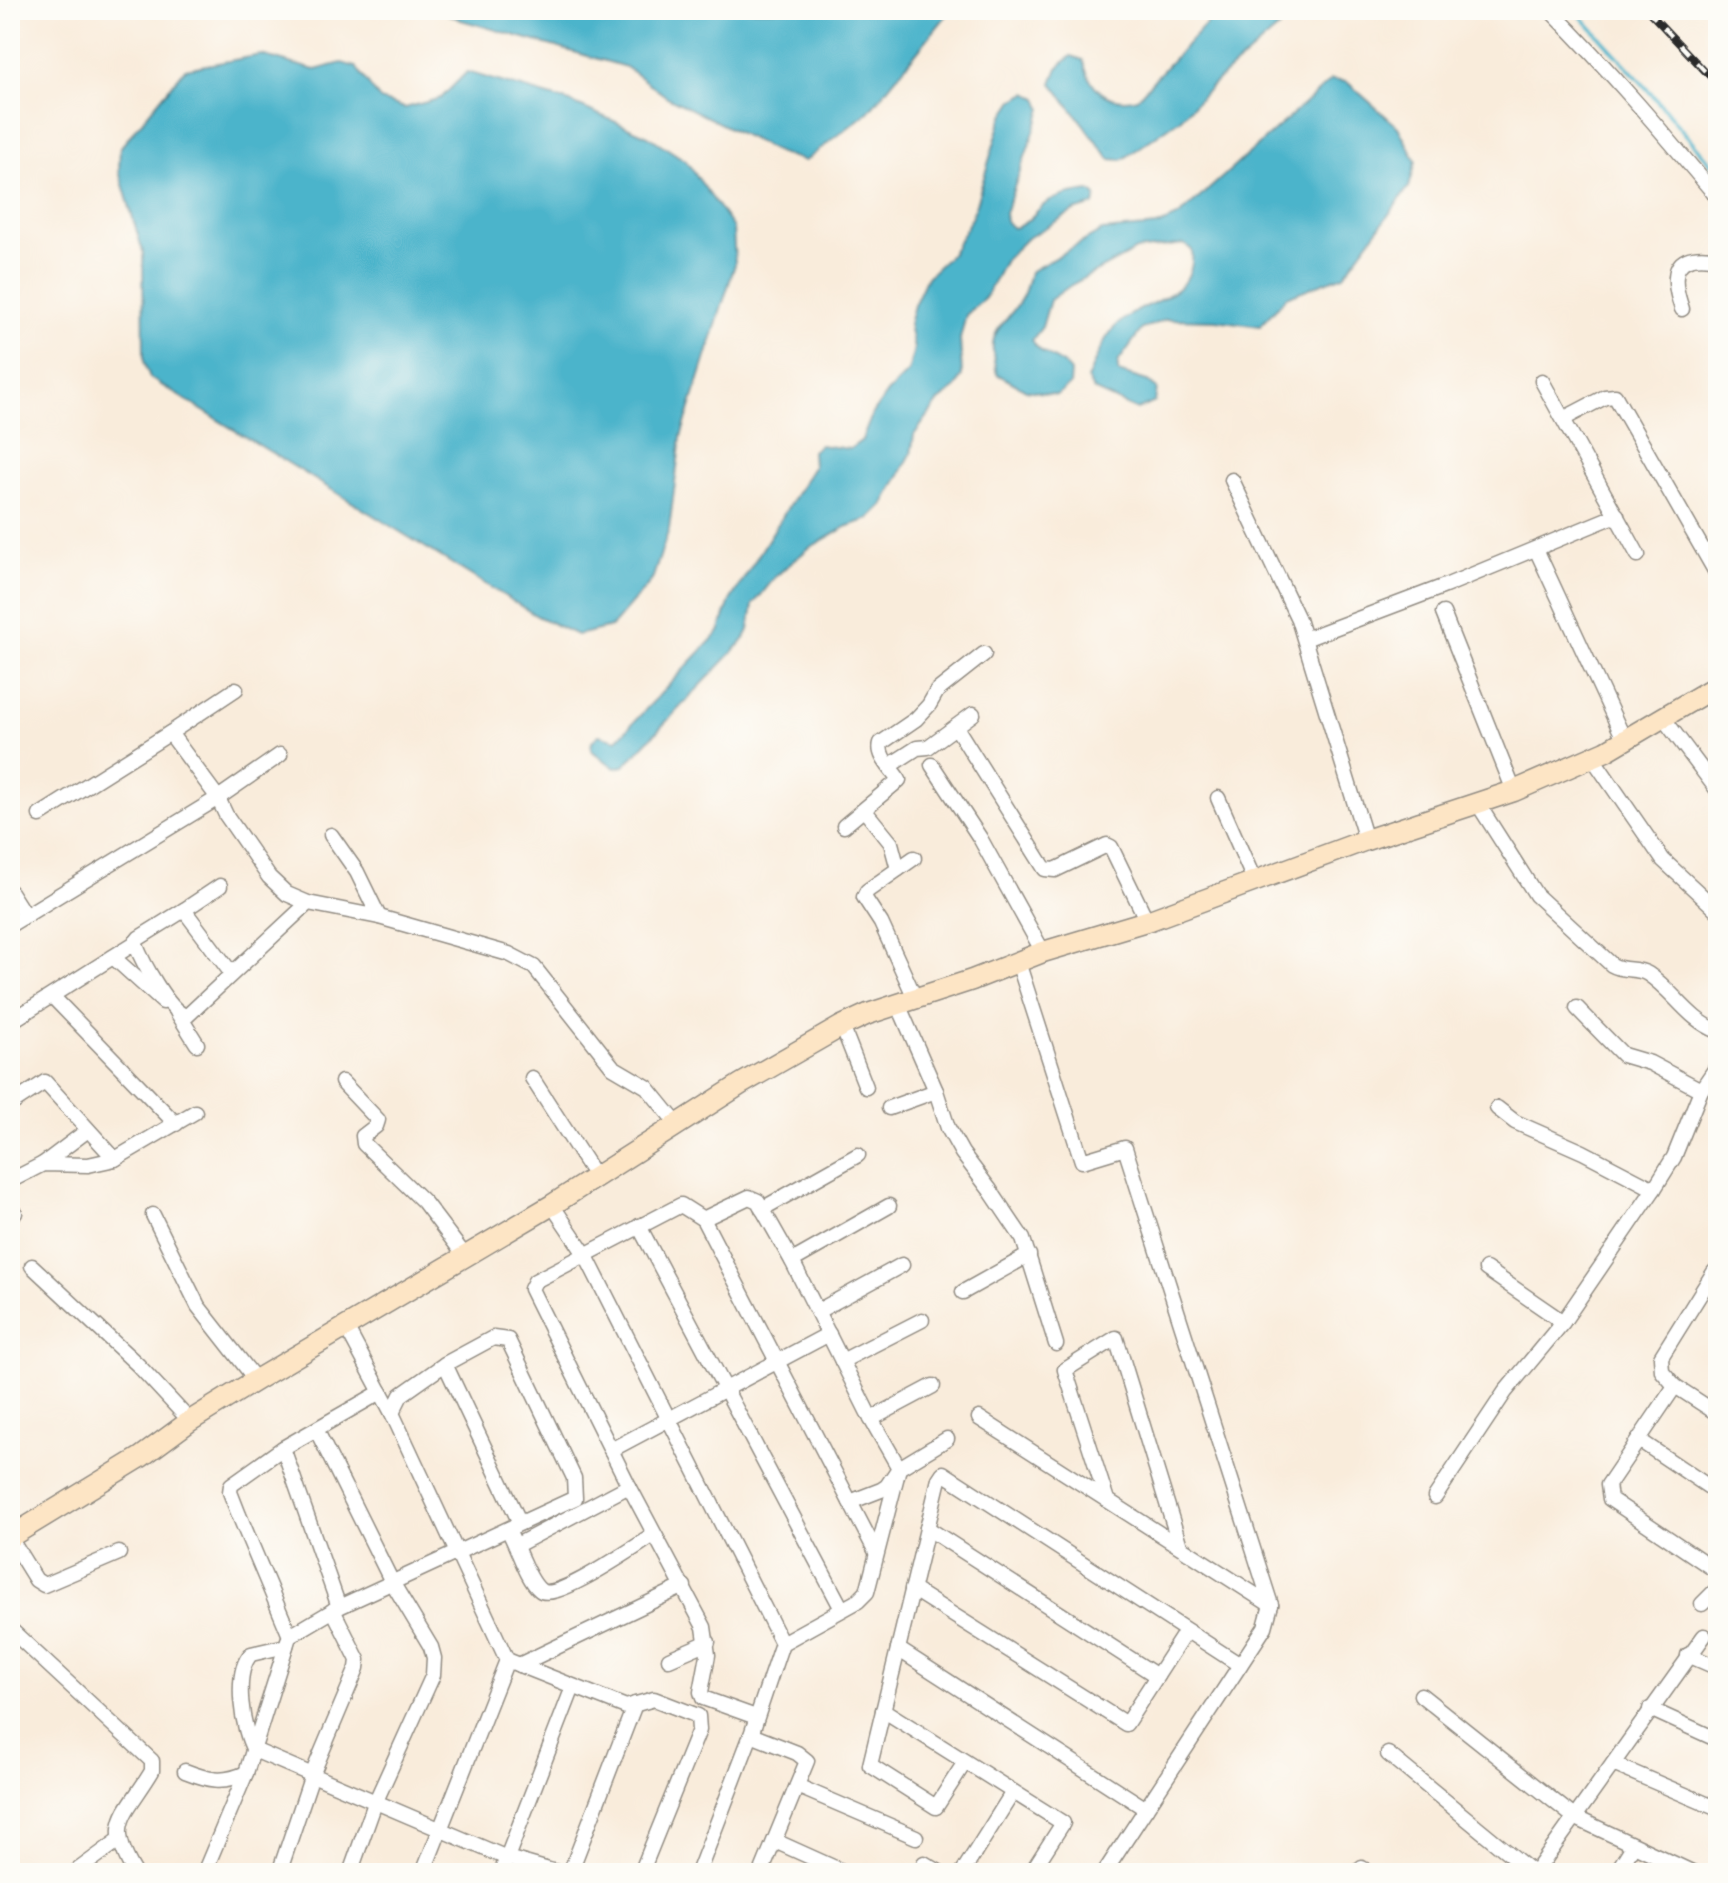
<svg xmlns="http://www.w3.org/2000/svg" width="1728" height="1883" font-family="'Comic Neue',sans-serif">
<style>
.water{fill:#4cb4cb;stroke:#3c707b;stroke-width:2}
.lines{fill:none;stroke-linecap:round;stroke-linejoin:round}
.stream{stroke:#4cb4cb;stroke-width:4}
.street-casing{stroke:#928c83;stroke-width:17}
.secondary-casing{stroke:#928c83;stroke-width:23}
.street{stroke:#fff;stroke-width:14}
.secondary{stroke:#fde5c5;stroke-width:20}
.rail-casing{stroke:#2b2b2b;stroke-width:7}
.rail{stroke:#fdfcf7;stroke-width:4;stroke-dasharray:12;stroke-linecap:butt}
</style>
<rect width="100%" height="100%" fill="#fdfcf7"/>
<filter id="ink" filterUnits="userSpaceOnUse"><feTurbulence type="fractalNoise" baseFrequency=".0125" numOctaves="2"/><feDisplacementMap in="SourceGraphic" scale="16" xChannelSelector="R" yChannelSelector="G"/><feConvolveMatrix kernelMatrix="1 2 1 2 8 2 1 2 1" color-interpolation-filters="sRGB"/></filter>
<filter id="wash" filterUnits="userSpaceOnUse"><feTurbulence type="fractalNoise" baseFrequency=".006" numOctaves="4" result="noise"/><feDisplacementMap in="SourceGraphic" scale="32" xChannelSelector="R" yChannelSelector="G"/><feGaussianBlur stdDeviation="1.8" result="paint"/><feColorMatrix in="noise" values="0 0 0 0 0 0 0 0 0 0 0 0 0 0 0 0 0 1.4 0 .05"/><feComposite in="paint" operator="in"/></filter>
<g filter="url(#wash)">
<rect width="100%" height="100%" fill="#f9ecdb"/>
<g class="water">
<path d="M439,10H951L868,112L805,161L779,153L667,97L626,67L461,20Z"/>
<path d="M1219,10H1282L1287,14L1282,25L1217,81L1180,119L1122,160L1110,159L1052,83L1058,68L1071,56L1083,60C1089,87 1107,106 1137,98Z"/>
<path d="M261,55L315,70L342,63L356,67L380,100L405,108L441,98L467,72L570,102L648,136L686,161L733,228L735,264L681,437L669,529L652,580L611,627L577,635L537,616L150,378L144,361L143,252L119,171L120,148L185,69Z"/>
<path d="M1331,80L1347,82L1398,127L1416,161L1409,187L1344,275L1286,297L1260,326L1216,320L1166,319L1142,329L1118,362V372L1147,381L1157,389L1155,402L1137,410L1093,390L1087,379C1094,365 1100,346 1110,333C1136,297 1198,304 1192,250L1184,244L1136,250L1071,285L1050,300L1042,327L1032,340C1040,357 1059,356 1071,372L1070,385L1057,395L1026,390L997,374C984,326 1003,332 1022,297C1026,290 1028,280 1030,272L1102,231L1157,226L1179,216Z"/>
<path d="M1027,93L1038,98L1042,109L1005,213L1006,222L1013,228C1028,225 1033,213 1045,204C1059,195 1074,193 1090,191L1096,196L1094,205L1074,211L1026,239L1005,260L985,298L966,315L960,339L962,375L956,388L939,401L914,435L911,454L884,504L869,519L846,527L809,548L776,576L753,605L749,630L744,640L624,766L615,768L591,750L592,741L599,735L617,740L719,632L730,601L813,467L812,451L820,445L850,449L862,440L872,415L887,393L908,372L914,349L909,324L914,305L927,277L952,253L972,217L1002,118L1014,100Z"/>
</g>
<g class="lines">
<path class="stream" d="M1575,10L1643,84L1718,172"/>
</g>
</g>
<g filter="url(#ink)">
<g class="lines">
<g class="street-casing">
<g id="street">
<path d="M1550,10C1610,70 1664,134 1718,198"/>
<path d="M1682,309C1669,272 1674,251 1718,259"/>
<path d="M1542,381L1638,555"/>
<path d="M1565,418L1605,397L1615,396L1718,576"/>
<path d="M1232,480L1298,619L1366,840"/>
<path d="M1536,549L1625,741"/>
<path d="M1443,613L1514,791"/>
<path d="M1305,639L1445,586L1617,515"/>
<path d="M1664,719L1718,791"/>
<path d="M956,727L1045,869L1055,870L1107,845L1111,847L1147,921"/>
<path d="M170,733L236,689"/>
<path d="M1592,757L1663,860L1718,911"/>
<path d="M932,765L980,838L1043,952"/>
<path d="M889,766L917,748L928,747L973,714"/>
<path d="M1218,798L1255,882"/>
<path d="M1478,804L1536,895L1612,965C1624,972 1637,967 1648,974C1674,991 1688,1020 1718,1031"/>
<path d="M865,811L891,843L898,869"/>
<path d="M40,815L170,733L218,798L280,755"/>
<path d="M844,826L899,780C892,769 877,756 881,743L916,719L929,705L937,691L984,654"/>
<path d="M331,835L357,872L379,917"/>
<path d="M914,858L867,891L864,897L881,923L915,998"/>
<path d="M10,892L24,914"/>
<path d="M184,910L220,886"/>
<path d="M10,925L218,798L226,815L269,877L287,894L308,903L379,917L509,954L534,967L613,1067L647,1087L678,1125"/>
<path d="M113,957L163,1002"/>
<path d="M1018,962L1082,1161L1125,1148L1271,1605L1265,1627L1104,1873"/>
<path d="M232,974L184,910L139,938L135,943C142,961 169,1013 187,1016L308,903"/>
<path d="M52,996L176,1124"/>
<path d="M898,1004L936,1091L948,1128L962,1153L990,1190L1023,1239L1056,1344"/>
<path d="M1577,1008L1623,1055L1650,1063L1701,1090"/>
<path d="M177,1012L197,1044"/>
<path d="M10,1022L135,943"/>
<path d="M842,1026L866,1087"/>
<path d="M532,1078L595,1176"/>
<path d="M342,1082L378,1120L376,1126L363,1136L364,1144L424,1202L465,1256"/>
<path d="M10,1105L45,1082L115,1159"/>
<path d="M889,1108L936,1091"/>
<path d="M1497,1108L1515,1122L1583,1152L1654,1189"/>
<path d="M43,1164L88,1130"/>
<path d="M10,1181L43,1164L88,1165L115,1159L195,1112"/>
<path d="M552,1205L585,1254L782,1643L751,1735L698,1873"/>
<path d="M10,1207L15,1213"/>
<path d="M762,1209L858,1155"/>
<path d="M153,1215L198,1306L256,1380"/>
<path d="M703,1219L876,1552"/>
<path d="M639,1226L842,1609"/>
<path d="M792,1261L889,1206"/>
<path d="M32,1266L138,1365L190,1421"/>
<path d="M1486,1269L1563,1322"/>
<path d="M1718,1275L1714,1272L1661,1357L1662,1371L1675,1386L1718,1414"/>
<path d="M963,1292L1029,1255"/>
<path d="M818,1311L902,1265"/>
<path d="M346,1327L392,1413L507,1660L423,1873"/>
<path d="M842,1361L922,1320"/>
<path d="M445,1364L520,1523"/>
<path d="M1675,1386L1608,1485L1610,1499L1718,1572"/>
<path d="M381,1392L283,1448L231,1485L230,1492L239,1515L290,1636L339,1607L575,1498L574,1478L508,1340L493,1338L445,1364L401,1395L392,1413"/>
<path d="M979,1418L1271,1605"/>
<path d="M871,1419L933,1386"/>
<path d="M317,1431L392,1582L431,1647L434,1658L433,1675L375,1803L350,1873"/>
<path d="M1639,1440L1718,1493"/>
<path d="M283,1448L339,1607"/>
<path d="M611,1450L829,1334"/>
<path d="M1435,1497L1505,1392L1563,1322L1654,1189L1674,1157L1701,1090L1718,1065"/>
<path d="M1107,1500L1065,1370L1116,1338L1180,1546"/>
<path d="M850,1502L881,1490L887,1486L899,1468L947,1439"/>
<path d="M927,1528L1157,1676"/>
<path d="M508,1530C517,1545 527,1580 540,1590C555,1603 637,1545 654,1535"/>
<path d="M10,1538L36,1580L44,1585L119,1553"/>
<path d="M517,1545L629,1486"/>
<path d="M912,1589L1126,1724L1186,1631"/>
<path d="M1702,1604L1718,1588"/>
<path d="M10,1629L152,1761V1771C126,1815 104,1822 135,1873"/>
<path d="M286,1646L251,1654C233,1673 242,1729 254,1750L507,1858L559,1873"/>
<path d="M898,1649L1146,1809"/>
<path d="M1688,1655L1718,1668"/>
<path d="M669,1659L708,1642"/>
<path d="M507,1660L626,1707L654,1699L698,1716L699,1730L641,1873"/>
<path d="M519,1665L684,1586"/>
<path d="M1421,1695L1574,1817L1694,1873"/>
<path d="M1650,1709L1718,1740"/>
<path d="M883,1710L1063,1823L1031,1873"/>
<path d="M756,1717L703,1698L701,1692L708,1655L704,1627L629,1486L531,1289L535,1281L681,1205L703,1219L749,1197L758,1201L792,1261L871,1419L899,1468L867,1592L858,1601L782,1643"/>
<path d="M751,1735L797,1753L807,1761L761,1873"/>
<path d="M1388,1754L1533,1873"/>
<path d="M965,1762L936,1807L870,1765L939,1479L943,1473L1240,1665"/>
<path d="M1613,1764L1718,1809"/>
<path d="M185,1771C208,1780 223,1784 246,1773"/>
<path d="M797,1786L916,1837"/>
<path d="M775,1841L846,1873"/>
<path d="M924,1863L941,1873"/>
<path d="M15,1871L16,1873"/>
<path d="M74,1873L119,1840"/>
<path d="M204,1873L246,1773L288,1640"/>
<path d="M279,1873L312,1775L357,1668L358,1660L333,1610"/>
<path d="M501,1873L573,1687"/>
<path d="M570,1873L635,1704"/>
<path d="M962,1873L1013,1792"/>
<path d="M1357,1873L1362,1867"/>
<path d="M1535,1873L1704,1636"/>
<path d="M1616,1873L1633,1846"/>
</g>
</g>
<g class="secondary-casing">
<path id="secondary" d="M10,1537L141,1457L190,1421L256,1380L552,1205L741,1084L842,1026L868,1014L972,980L1043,952L1150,920L1366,840L1514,791L1606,751L1718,685"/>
</g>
<use href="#street" class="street"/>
<use href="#secondary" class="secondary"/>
<g class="rail-casing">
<path id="rail" d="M1647,10L1718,85"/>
</g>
<use href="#rail" class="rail"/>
</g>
</g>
<rect width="1728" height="1883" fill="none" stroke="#fdfcf7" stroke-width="40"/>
</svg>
